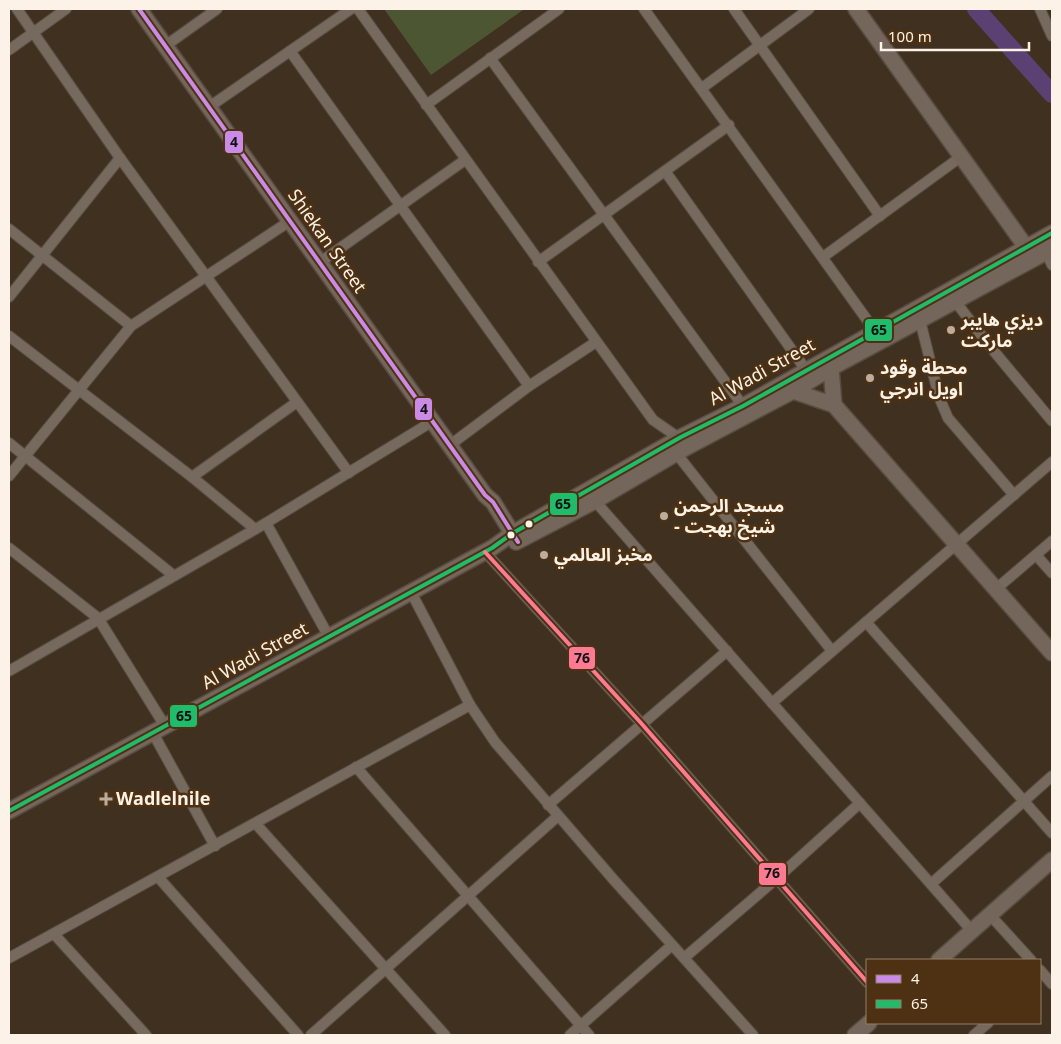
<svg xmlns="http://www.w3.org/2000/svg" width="1061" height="1044" font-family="Georgia,'Noto Sans Arabic',serif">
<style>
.green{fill:#4c5633}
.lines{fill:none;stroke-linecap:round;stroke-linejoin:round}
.river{stroke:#5b4173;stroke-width:18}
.street-casing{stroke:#584c41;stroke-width:12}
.secondary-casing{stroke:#584c41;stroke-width:18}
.street{stroke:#76695d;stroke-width:10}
.secondary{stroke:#75665c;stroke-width:15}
.bus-1-casing{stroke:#4e3112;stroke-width:8}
.bus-2-casing{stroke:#4e3112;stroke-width:8}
.bus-3-casing{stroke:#4e3112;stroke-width:8}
.bus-1{stroke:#ca8be6;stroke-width:4}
.bus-2{stroke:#20bc6c;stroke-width:4}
.bus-3{stroke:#fe7a93;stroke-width:4}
.poi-dot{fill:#bbaea1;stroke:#4e3112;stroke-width:2}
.bus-dot{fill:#fdf2e7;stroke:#4e3112;stroke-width:2}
.labels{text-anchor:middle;stroke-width:5;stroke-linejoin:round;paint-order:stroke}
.street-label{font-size:18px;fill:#fdf2e7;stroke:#4e3112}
.poi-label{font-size:18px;font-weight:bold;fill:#fdf2e7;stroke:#4e3112;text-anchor:start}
.line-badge{stroke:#4e3112;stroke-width:2}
.pale-badge-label{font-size:14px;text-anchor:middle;font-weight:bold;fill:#111}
</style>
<rect width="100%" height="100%" fill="#403020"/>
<path class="green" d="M384,9H522L523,10L431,75Z"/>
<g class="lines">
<path class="river" d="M976,9L1052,94"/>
<g class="street-casing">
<g id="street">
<path d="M17,9L120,158L349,473"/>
<path d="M358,9L653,420L682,440"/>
<path d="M644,9L875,331"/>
<path d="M734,9L880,216"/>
<path d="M1040,9L1052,36"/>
<path d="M165,46L217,9"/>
<path d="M9,50L66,9"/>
<path d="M290,51L529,386"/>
<path d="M490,58L743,406"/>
<path d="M702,88L809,9"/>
<path d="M426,105L559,9"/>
<path d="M209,107L351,9"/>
<path d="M665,171L806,370"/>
<path d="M9,229L131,326"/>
<path d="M1046,252L1052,265"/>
<path d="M823,257L962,156"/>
<path d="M538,262L729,125"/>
<path d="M319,263L465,160"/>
<path d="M9,297L120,158"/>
<path d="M955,301L988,344L1052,421"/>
<path d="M920,320L939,397L948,418L1014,495"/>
<path d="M9,336L192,477L255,529"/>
<path d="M9,443L173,575"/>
<path d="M450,445L529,386L596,342"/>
<path d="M676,453L832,651"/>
<path d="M9,476L131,326L290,221"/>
<path d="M192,477L297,402"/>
<path d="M595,501L972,931"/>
<path d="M266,523L329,637"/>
<path d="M9,548L98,618L165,726"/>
<path d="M485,552L641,723L867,982"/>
<path d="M1036,555L1052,573"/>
<path d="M996,589L1052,541"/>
<path d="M411,592L470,705L495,742L613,879L753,1035"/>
<path d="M866,622L1052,833"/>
<path d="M9,671L266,523L433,421"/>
<path d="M772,703L1052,462"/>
<path d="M153,733L215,846"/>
<path d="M356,767L589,1035"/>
<path d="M548,805L727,651"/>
<path d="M256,824L445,1035"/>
<path d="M158,877L298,1035"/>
<path d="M931,884L1052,776"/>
<path d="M990,915L1031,960"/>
<path d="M54,934L146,1035"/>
<path d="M9,958L470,705"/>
<path d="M684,958L776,879L860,803"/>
<path d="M1040,970L1052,984"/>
<path d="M311,1035L558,816"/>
<path d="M570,1035L672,945"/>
<path d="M974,1035L988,1023"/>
</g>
</g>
<g class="secondary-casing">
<g id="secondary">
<path d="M139,9L485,495L493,502L517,541"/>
<path d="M856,9L1026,247"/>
<path d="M831,368L834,405"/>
<path d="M793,391L834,405L1052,653"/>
<path d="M516,542L595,501L687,447L793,391L831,368L1052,249"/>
<path d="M9,811L492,548L513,533L681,437L743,406L1052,233"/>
<path d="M939,960L1052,860"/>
<path d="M855,1035L869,1023"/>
</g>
</g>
<use href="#street" class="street"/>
<use href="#secondary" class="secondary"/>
<g class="bus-1-casing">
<path id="bus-1" d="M139,9L485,495L493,502L518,542"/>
</g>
<g class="bus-2-casing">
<path id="bus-2" d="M9,811L492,548L513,533L681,437L743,406L1052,233"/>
</g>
<g class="bus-3-casing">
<path id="bus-3" d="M485,552L641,723L867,982"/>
</g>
<use href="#bus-1" class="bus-1"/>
<use href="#bus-2" class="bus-2"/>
<use href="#bus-3" class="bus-3"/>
</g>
<g class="poi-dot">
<circle cx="951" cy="330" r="5"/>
<circle cx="870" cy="378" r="5"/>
<circle cx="664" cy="516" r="5"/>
<circle cx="544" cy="555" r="5"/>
<path d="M103.5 791.5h5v5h5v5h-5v5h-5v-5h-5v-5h5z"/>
</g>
<g class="bus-dot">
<circle cx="529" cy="524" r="4.5"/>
<circle cx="511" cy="535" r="4.5"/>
</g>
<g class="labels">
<g class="street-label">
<text transform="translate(327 241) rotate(55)" y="6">Shiekan Street</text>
<text transform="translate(762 372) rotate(-29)" y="6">Al Wadi Street</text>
<text transform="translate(255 656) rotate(-29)" y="6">Al Wadi Street</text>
</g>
<g class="poi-label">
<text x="961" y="326">ديزي هايبر<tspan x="961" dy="21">ماركت</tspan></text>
<text x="880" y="374">محطة وقود<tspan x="880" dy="21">اويل انرجي</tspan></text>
<text x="674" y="512">مسجد الرحمن<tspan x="674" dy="21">- شيخ بهجت</tspan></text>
<text x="554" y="561">مخبز العالمي</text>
<text x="116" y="805">Wadlelnile</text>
</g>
</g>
<g class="line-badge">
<rect x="224" y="130" width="20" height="24" rx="5" fill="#ca8be6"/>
<rect x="864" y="318" width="29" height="24" rx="5" fill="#20bc6c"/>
<rect x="414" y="397" width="19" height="24" rx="5" fill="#ca8be6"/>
<rect x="549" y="492" width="29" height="24" rx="5" fill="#20bc6c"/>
<rect x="568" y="646" width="28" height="24" rx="5" fill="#fe7a93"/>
<rect x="169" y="704" width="29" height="24" rx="5" fill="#20bc6c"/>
<rect x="758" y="862" width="29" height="24" rx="5" fill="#fe7a93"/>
</g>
<g class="pale-badge-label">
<text x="234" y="147">4</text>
<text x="879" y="335">65</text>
<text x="424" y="414">4</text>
<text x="563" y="509">65</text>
<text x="582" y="663">76</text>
<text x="184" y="721">65</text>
<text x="772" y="878">76</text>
</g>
<rect width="1061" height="1044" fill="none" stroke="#fdf2e7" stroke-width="20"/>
<rect x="866" y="959" width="175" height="65" fill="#4e3112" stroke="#947e67"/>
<rect x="876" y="975" width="25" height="8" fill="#ca8be6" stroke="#947e67"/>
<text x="911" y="984" font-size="15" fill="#fdf2e7">4</text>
<rect x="876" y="1000" width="25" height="8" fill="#20bc6c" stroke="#947e67"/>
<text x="911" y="1009" font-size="15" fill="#fdf2e7">65</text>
<path d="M881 42v8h148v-8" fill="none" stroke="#fdf2e7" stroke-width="2.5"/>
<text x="888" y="42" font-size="15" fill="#fdf2e7" stroke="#4e3112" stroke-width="4" paint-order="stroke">100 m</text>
</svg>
